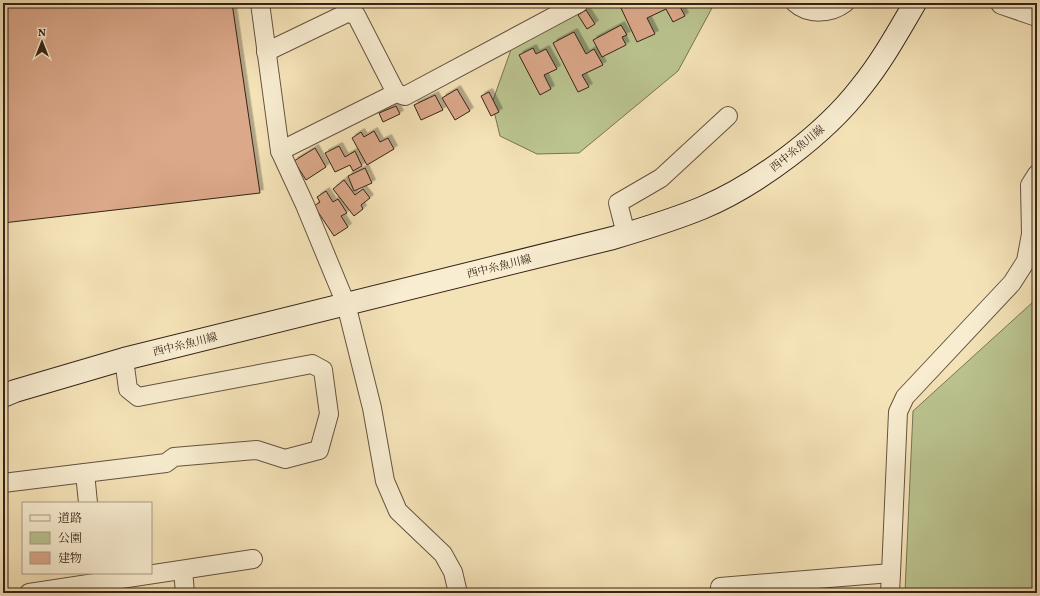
<svg xmlns="http://www.w3.org/2000/svg" width="1040" height="596" font-family="Vollkorn,'Noto Serif JP',serif">
<style>
.green{fill:#bbc490;stroke:#787454}
.building{fill:#dba88a;stroke:#352318;filter:url(#shadow)}
.lines{fill:none;stroke-linecap:round;stroke-linejoin:round}
.minor-casing{stroke:#655340;stroke-width:20}
.tertiary-casing{stroke:#655340;stroke-width:24}
.secondary-casing{stroke:#352318;stroke-width:24}
.minor{stroke:#f8edd1;stroke-width:18}
.tertiary{stroke:#f8edd1;stroke-width:22}
.secondary{stroke:#f8edd1;stroke-width:22}
.labels{text-anchor:middle;stroke-width:3.5;stroke-linejoin:round;paint-order:stroke}
.street-label{font-size:11px;fill:#352318;stroke:#f8edd1}
</style>
<defs>
<filter id="shadow"><feDropShadow dx="3.5" dy="-3.5" stdDeviation="0" flood-color="#0004"/></filter>
</defs>
<rect width="100%" height="100%" fill="#f5e3b8"/>
<filter id="stains"><feTurbulence type="fractalNoise" baseFrequency=".005" numOctaves="4"/><feColorMatrix values="0 0 0 0 .2 0 0 0 0 .09 0 0 0 0 .02 0 0 0 .5 -.17"/></filter>
<radialGradient id="worn" r=".72"><stop offset=".6" stop-color="#630" stop-opacity="0"/><stop offset="1" stop-color="#630" stop-opacity=".3"/></radialGradient>
<g class="green">
<path d="M565,3H711L712,8L678,71L579,153L537,154L500,136L492,103L513,44Z"/>
<path d="M1037,286V593H905L913,411L1033,302Z"/>
</g>
<g class="building">
<path d="M3,3H232L260,193L3,223Z"/>
<path d="M627,3H678L685,16L673,22L666,9L647,18L655,34L637,42L620,6Z"/>
<path d="M586,10L595,24L587,29L578,15Z"/>
<path d="M621,25L627,35L622,37L626,45L602,57L593,40Z"/>
<path d="M574,32L586,54L594,49L603,65L582,75L589,87L578,92L553,43Z"/>
<path d="M533,48L536,54L546,49L557,69L544,75L551,89L540,95L519,55Z"/>
<path d="M457,89L470,111L455,120L442,98Z"/>
<path d="M489,92L499,112L491,116L481,96Z"/>
<path d="M435,95L443,110L421,120L414,105Z"/>
<path d="M396,106L400,114L383,122L379,113Z"/>
<path d="M374,131L380,142L388,138L394,149L367,165L352,138L361,132L364,137Z"/>
<path d="M339,146L345,157L355,151L362,166L353,171L350,165L335,172L325,153Z"/>
<path d="M315,148L326,167L306,180L294,161Z"/>
<path d="M365,168L372,183L354,191L348,176Z"/>
<path d="M344,180L355,195L363,189L370,198L361,205L363,209L354,216L333,189Z"/>
<path d="M326,191L333,202L338,199L347,213L341,216L348,227L334,236L314,206L320,202L317,197Z"/>
</g>
<g class="lines">
<g class="minor-casing">
<g id="minor">
<path d="M260,3L280,151L305,205L346,304L372,408L385,481L398,511L443,554L453,572L458,593"/>
<path d="M795,3C808,15 831,14 845,3"/>
<path d="M266,52L347,13L356,15L396,93"/>
<path d="M280,151L396,93L405,96L579,3"/>
<path d="M626,234L618,203L661,178L728,116"/>
<path d="M85,473L88,503"/>
<path d="M3,483L166,463L174,457L257,450L285,459L319,450L329,414L323,370L312,364L138,397L128,389L124,359"/>
<path d="M183,570L185,593"/>
<path d="M720,587L891,573L898,412L905,397L1012,283L1026,261L1031,234L1030,185L1037,174"/>
<path d="M29,593L253,559"/>
<path d="M890,593L891,573"/>
</g>
</g>
<g class="tertiary-casing">
<path id="tertiary" d="M1002,3L1037,15"/>
</g>
<g class="secondary-casing">
<path id="secondary" d="M3,396L15,391L124,359L613,238C643,229 673,220 702,208C757,185 825,134 861,87C882,61 898,32 915,3"/>
</g>
<use href="#minor" class="minor"/>
<use href="#tertiary" class="tertiary"/>
<use href="#secondary" class="secondary"/>
</g>
<g class="labels">
<g class="street-label">
<text transform="translate(797 148) rotate(-39)" y="4">西中糸魚川線</text>
<text transform="translate(499 266) rotate(-14)" y="4">西中糸魚川線</text>
<text transform="translate(185 344) rotate(-14)" y="4">西中糸魚川線</text>
</g>
</g>
<rect width="1040" height="596" fill="none" stroke="#f5e3b8" stroke-width="16"/>
<rect x="4" y="4" width="1032" height="588" fill="none" stroke="#352318" stroke-width="2"/>
<rect x="8" y="8" width="1024" height="580" fill="none" stroke="#352318"/>
<rect x="22" y="502" width="130" height="72" fill="#f8edd1" stroke="#aa9c87"/>
<rect x="30" y="515" width="20" height="6" fill="#f8edd1" stroke="#aa9c87"/>
<text x="58" y="522" font-size="12" fill="#352318">道路</text>
<rect x="30" y="532" width="20" height="12" fill="#bbc490" stroke="#aa9c87"/>
<text x="58" y="542" font-size="12" fill="#352318">公園</text>
<rect x="30" y="552" width="20" height="12" fill="#dba88a" stroke="#aa9c87"/>
<text x="58" y="562" font-size="12" fill="#352318">建物</text>
<g transform="translate(42 42)" stroke="#f8edd1" stroke-width="3" paint-order="stroke">
<path d="M0-3L7 15L0 10L-7 15Z" fill="#352318"/>
<text y="-6" font-size="11" font-weight="bold" text-anchor="middle" fill="#352318">N</text>
</g>
<rect width="100%" height="100%" filter="url(#stains)"/>
<rect width="100%" height="100%" fill="url(#worn)"/>
</svg>
